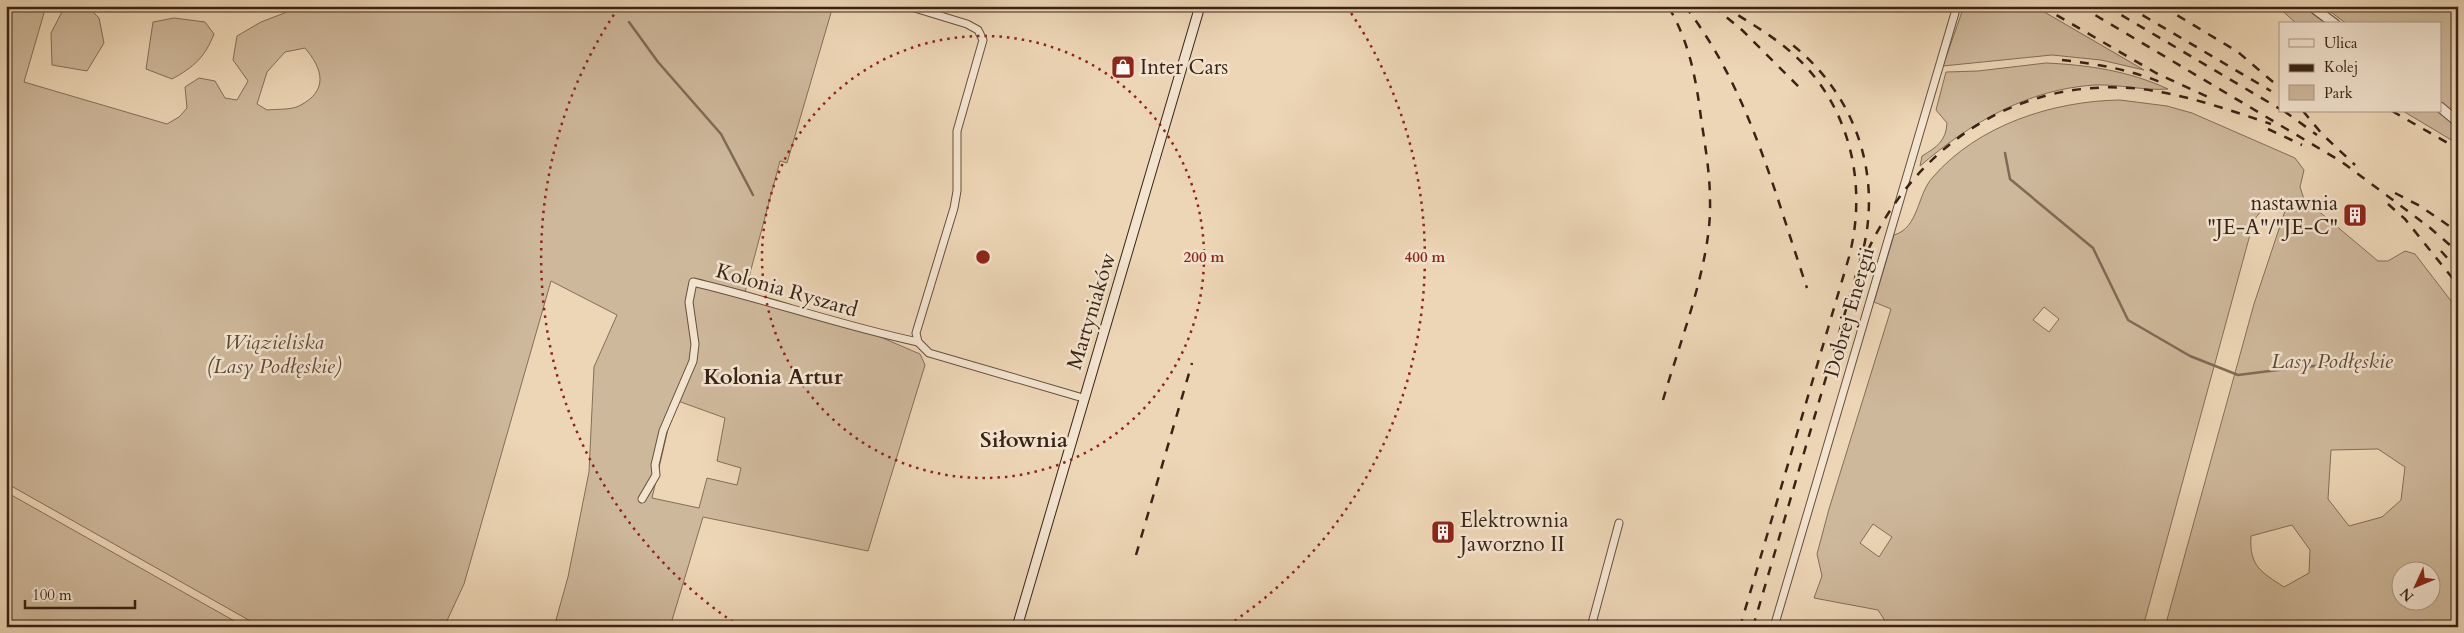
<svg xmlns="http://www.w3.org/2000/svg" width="2464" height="633" font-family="Cardo,serif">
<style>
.green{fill:#ceb89b;stroke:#846e58;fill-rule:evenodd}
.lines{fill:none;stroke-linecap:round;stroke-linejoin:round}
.stream{stroke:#806a55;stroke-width:2.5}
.minor-casing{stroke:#66503d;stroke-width:9}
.tertiary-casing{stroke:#66503d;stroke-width:11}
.secondary-casing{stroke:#392315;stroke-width:11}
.minor{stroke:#f3e4d0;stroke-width:7}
.tertiary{stroke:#f3e4d0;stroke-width:9}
.secondary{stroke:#f3e4d0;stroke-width:9}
.rail{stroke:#392315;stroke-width:2.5;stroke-dasharray:9 9;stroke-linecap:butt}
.ring{fill:none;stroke:#8f2418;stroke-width:2.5;stroke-dasharray:2.5 5}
.labels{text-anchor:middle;stroke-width:5;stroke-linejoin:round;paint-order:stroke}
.poi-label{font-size:21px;fill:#392315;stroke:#f3e4d0;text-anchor:start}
.street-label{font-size:21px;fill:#392315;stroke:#f3e4d0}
.park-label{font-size:21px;font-style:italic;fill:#5e4836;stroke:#f3e4d0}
.neighbourhood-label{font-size:22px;font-weight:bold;fill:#392315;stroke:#f3e4d0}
.centre{fill:#8f2418;stroke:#f3e4d0;stroke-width:2.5}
.ring-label{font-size:15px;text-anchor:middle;font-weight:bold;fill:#8f2418;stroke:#f3e4d0;stroke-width:5;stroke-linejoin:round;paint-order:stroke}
</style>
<rect width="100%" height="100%" fill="#edd6b6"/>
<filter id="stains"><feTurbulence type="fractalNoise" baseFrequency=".004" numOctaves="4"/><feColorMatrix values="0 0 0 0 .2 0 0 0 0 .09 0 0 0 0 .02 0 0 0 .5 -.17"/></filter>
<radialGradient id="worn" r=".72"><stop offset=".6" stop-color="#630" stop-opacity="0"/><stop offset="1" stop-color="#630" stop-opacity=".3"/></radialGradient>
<g class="green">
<path d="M6,6H46L24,82L167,124L179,117L187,108L185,87L199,78L215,81L225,98L237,100L248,81L233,60L237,36L261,22L287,12L288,6H833L787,163L780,161L745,292L843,321L920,354L925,365L868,551L703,517L670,627H554L568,577L589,472L594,367L617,315L551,281L464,584L444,627H261L6,483ZM305,48C323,69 329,91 299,106C291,110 276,109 267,110L257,104L267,72L285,52ZM678,401L725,418L717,461L741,468L737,485L707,478L699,508L652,498L668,429Z"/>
<path d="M65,6H87L99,18L104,43L87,71L52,65L51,33Z"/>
<path d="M1964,6H2034L2144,70L2101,60L2052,55L1943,66Z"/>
<path d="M2277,6H2303L2327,24H2297Z"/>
<path d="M2323,6H2458V116L2440,101V24H2347Z"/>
<path d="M174,18L205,22L214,34C205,57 194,67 172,79L146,69L153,22Z"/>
<path d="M2046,63C2089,65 2129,71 2168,89C2145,91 2119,84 2095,85C2028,89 1970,123 1920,166L1922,156C1937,147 1946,141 1947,123L1936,110L1946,72L1978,71Z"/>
<path d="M2120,100L2167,106L2192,113L2295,158L2304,170L2300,187L2304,199L2378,261H2388L2405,251L2415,254L2458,310V627L2325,625L2322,627H2165L2254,304L2286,208L2281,204L2268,202L2254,220L2143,627H1889L1878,610L1814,598L1822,576L1817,554L1829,509L1891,309L1874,302L1894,235C1919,228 1917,194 1933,177C1978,125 2053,101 2120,100ZM2044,307L2059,319L2049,332L2033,320ZM2378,449L2405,467L2401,500L2382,517L2349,526L2328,499L2331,450ZM1873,524L1892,537L1879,557L1860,543ZM2292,525L2310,550L2309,573L2284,587C2261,572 2249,566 2251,536ZM2402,570H2432V600H2402Z"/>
<path d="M2403,111H2437L2458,128V144Z"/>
<path d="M6,492L245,627H6Z"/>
</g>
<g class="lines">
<g class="stream">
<path d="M615,6L617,9"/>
<path d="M629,22L658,62L721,134L753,195"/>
<path d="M2005,153L2010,179L2093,248L2128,320L2190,356L2238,375L2301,367L2357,363"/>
</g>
<g class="minor-casing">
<g id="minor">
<path d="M908,6L967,24L978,30L983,40L957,131V191L954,208L916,333L918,342L929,353L1083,398"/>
<path d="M642,499L656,475L655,465L663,431L693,361L695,344L689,302L693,282C769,300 842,326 918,342"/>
<path d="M1591,627L1619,523"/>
<path d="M1774,627L1957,6"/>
</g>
</g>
<g class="tertiary-casing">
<g id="tertiary">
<path d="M2311,6L2335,24"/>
<path d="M2440,107L2458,122"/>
</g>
</g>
<g class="secondary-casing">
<path id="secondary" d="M1017,627L1200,6"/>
</g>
<use href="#minor" class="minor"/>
<use href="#tertiary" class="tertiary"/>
<use href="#secondary" class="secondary"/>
<g class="rail">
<path d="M1685,6C1749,89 1774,191 1807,288"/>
<path d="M1713,6L1742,30L1804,92"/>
<path d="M1723,6C1747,21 1772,35 1793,54C1850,105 1868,184 1849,257L1740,627"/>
<path d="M2041,6L2156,73L2210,98"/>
<path d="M2080,6L2342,162L2429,227L2458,252"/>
<path d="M2106,6L2280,109"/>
<path d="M2127,6L2271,91"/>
<path d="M2162,6L2238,52L2280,88"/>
<path d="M2062,60C2098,64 2132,70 2165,84"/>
<path d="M2284,111L2317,135"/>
<path d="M2303,111L2322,134L2355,165"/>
<path d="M2392,111L2458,149"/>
<path d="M2268,129L2302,145"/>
<path d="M2395,193L2420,206L2458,232"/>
<path d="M2388,204L2405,219L2458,285"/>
<path d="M1868,250C1917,146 2014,80 2131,88C2179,92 2226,109 2271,124"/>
<path d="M2441,251L2458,270"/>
<path d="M1663,400C1680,341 1712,261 1710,201C1710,173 1705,145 1701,118C1696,78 1689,41 1668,6"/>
<path d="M1136,555L1192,363"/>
<path d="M1753,627L1861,258C1884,177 1856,94 1790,43"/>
</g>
</g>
<g class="ring">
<circle cx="983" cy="257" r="221"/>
<path d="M739 626A442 442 0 0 1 619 7M1347 7A442 442 0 0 1 1227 626"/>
</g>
<defs>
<g id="shop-square" transform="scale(1.25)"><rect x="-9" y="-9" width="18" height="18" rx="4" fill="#8f2418" stroke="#f3e4d0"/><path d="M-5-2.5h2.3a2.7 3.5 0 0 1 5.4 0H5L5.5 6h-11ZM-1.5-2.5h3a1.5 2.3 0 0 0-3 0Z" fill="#fff"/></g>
<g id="building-square" transform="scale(1.25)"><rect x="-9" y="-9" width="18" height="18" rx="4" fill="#8f2418" stroke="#f3e4d0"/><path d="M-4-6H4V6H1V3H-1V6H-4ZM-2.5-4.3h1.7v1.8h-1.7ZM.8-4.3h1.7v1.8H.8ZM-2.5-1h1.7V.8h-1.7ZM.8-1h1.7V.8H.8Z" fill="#fff"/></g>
</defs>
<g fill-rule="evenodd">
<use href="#shop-square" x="1123" y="67"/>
<use href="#building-square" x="2355" y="215"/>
<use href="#building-square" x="1443" y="532"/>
</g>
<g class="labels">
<g class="poi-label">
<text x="1140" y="74">Inter Cars</text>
<text x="2338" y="210" text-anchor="end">nastawnia<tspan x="2338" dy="24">"JE-A"/"JE-C"</tspan></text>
<text x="1460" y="527">Elektrownia<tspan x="1460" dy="24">Jaworzno II</tspan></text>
</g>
<g class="street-label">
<text transform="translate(787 290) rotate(16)" y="7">Kolonia Ryszard</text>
<text transform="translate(1091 311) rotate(-73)" y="7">Martyniaków</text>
<text transform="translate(1849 312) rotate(-74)" y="7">Dobrej Energii</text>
</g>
<g class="park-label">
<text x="274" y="349">Wiązieliska<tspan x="274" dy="24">(Lasy Podłęskie)</tspan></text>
<text x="2332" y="368">Lasy Podłęskie</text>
</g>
<g class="neighbourhood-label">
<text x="773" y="384">Kolonia Artur</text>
<text x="1024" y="447">Siłownia</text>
</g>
</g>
<circle cx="983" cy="257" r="8" class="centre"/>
<g class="ring-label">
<text x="1204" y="262">200 m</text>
<text x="1425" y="262">400 m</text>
</g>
<rect width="2464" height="633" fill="none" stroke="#edd6b6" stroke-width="25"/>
<rect x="8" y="8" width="2449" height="618" fill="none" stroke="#392315" stroke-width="2.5"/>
<rect x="12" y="12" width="2439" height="608" fill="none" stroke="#392315"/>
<rect x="2279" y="22" width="162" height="90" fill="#f3e4d0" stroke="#a99785"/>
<rect x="2289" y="39" width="25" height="8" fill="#f3e4d0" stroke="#a99785"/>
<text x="2324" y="48" font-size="15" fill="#392315">Ulica</text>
<rect x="2289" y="64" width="25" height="8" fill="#392315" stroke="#a99785"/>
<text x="2324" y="72" font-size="15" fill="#392315">Kolej</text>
<rect x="2289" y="85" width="25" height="15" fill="#ceb89b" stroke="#a99785"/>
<text x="2324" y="98" font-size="15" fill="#392315">Park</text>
<g transform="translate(2416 586) rotate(226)"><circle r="24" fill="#f3e4d0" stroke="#a99785"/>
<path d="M0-4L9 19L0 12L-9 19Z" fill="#8f2418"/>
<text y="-8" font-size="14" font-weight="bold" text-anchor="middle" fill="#392315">N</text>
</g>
<path d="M25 600v8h110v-8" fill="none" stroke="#392315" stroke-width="2.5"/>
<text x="32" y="600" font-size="15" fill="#392315" stroke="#f3e4d0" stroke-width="4" paint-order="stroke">100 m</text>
<rect width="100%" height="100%" filter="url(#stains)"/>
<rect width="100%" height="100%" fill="url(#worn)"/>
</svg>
